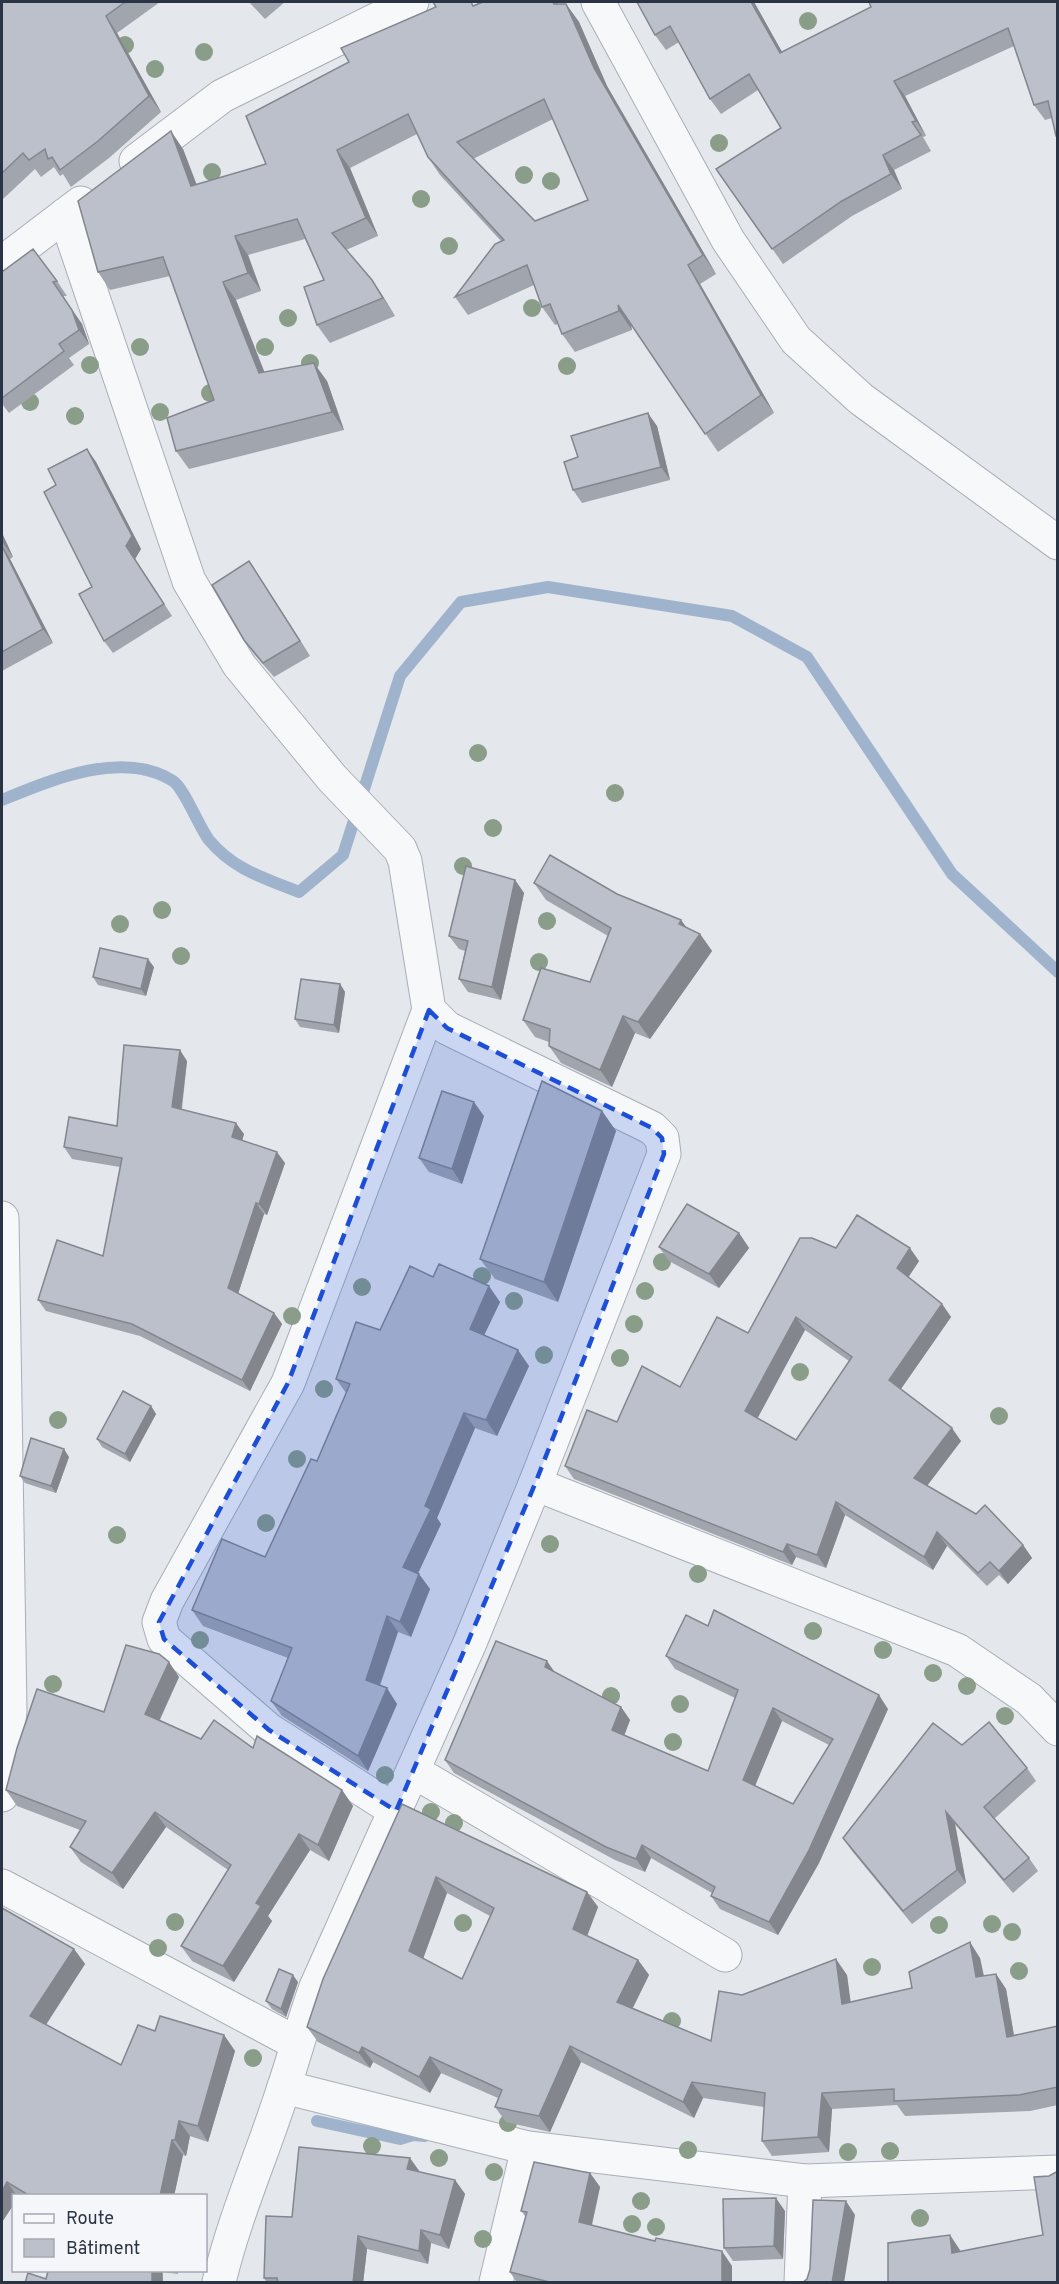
<svg xmlns="http://www.w3.org/2000/svg" width="1059" height="2284" font-family="Overpass,sans-serif">
<style>
.lines{fill:none;stroke-linecap:round;stroke-linejoin:round}
.stream{stroke:#9fb4cc;stroke-width:12}
.minor-casing{stroke:#a9aeb7;stroke-width:35}
.minor{stroke:#f7f8fa;stroke-width:33}
.tree{fill:#899d89}
.wall{fill:#a1a5ae;fill-rule:evenodd}
.shaded-wall{fill:#83868d}
.building{fill:#bbc0ca;stroke:#83868d;stroke-width:1.5;fill-rule:evenodd}
.marked{fill:#1d4ed8;fill-opacity:0.2;stroke:#1d4ed8;stroke-width:4.5;stroke-dasharray:12 8;stroke-linejoin:round}
</style>
<rect width="100%" height="100%" fill="#e4e7ec"/>
<g class="lines">
<g class="stream">
<path d="M2,800C51,780 123,749 173,781C184,788 199,827 209,840C234,870 264,878 299,892L343,855L400,676L461,602L548,587L732,616L807,657L952,874L1058,972"/>
<path d="M317,2121L400,2139L413,2135L425,2136"/>
</g>
<g class="minor-casing">
<g id="minor">
<path d="M598,2L728,240L796,340L861,399L1058,543"/>
<path d="M136,161L222,96L412,2"/>
<path d="M65,215L189,581L239,665L332,778L400,849L405,861L429,1010L447,1028L652,1128L662,1138L664,1154L535,1484L469,1645L316,1987C304,2020 295,2054 284,2087C263,2153 235,2215 219,2282"/>
<path d="M2,263L81,203"/>
<path d="M2,1218L10,1711L2,1795"/>
<path d="M535,1484L957,1650L1029,1699L1058,1729"/>
<path d="M413,1771L725,1955"/>
<path d="M396,1811L269,1730L164,1639L159,1622L167,1601L288,1383L429,1010"/>
<path d="M2,1886L296,2043"/>
<path d="M284,2087L528,2148L805,2181L1058,2172"/>
<path d="M496,2282L528,2148"/>
<path d="M801,2282L805,2181"/>
</g>
</g>
<use href="#minor" class="minor"/>
</g>
<g class="tree">
<circle cx="808" cy="21" r="9"/>
<circle cx="125" cy="45" r="9"/>
<circle cx="204" cy="52" r="9"/>
<circle cx="155" cy="69" r="9"/>
<circle cx="719" cy="143" r="9"/>
<circle cx="212" cy="172" r="9"/>
<circle cx="524" cy="175" r="9"/>
<circle cx="551" cy="181" r="9"/>
<circle cx="421" cy="199" r="9"/>
<circle cx="449" cy="246" r="9"/>
<circle cx="532" cy="308" r="9"/>
<circle cx="288" cy="318" r="9"/>
<circle cx="140" cy="347" r="9"/>
<circle cx="265" cy="347" r="9"/>
<circle cx="310" cy="363" r="9"/>
<circle cx="90" cy="365" r="9"/>
<circle cx="567" cy="366" r="9"/>
<circle cx="210" cy="393" r="9"/>
<circle cx="30" cy="402" r="9"/>
<circle cx="160" cy="412" r="9"/>
<circle cx="75" cy="416" r="9"/>
<circle cx="478" cy="753" r="9"/>
<circle cx="615" cy="793" r="9"/>
<circle cx="493" cy="828" r="9"/>
<circle cx="463" cy="866" r="9"/>
<circle cx="162" cy="910" r="9"/>
<circle cx="547" cy="921" r="9"/>
<circle cx="120" cy="924" r="9"/>
<circle cx="181" cy="956" r="9"/>
<circle cx="539" cy="962" r="9"/>
<circle cx="662" cy="1262" r="9"/>
<circle cx="482" cy="1276" r="9"/>
<circle cx="362" cy="1287" r="9"/>
<circle cx="645" cy="1291" r="9"/>
<circle cx="514" cy="1301" r="9"/>
<circle cx="292" cy="1316" r="9"/>
<circle cx="634" cy="1324" r="9"/>
<circle cx="544" cy="1355" r="9"/>
<circle cx="620" cy="1358" r="9"/>
<circle cx="800" cy="1372" r="9"/>
<circle cx="324" cy="1389" r="9"/>
<circle cx="999" cy="1416" r="9"/>
<circle cx="58" cy="1420" r="9"/>
<circle cx="297" cy="1459" r="9"/>
<circle cx="266" cy="1523" r="9"/>
<circle cx="117" cy="1535" r="9"/>
<circle cx="550" cy="1544" r="9"/>
<circle cx="698" cy="1574" r="9"/>
<circle cx="813" cy="1631" r="9"/>
<circle cx="200" cy="1640" r="9"/>
<circle cx="883" cy="1650" r="9"/>
<circle cx="933" cy="1673" r="9"/>
<circle cx="53" cy="1684" r="9"/>
<circle cx="967" cy="1686" r="9"/>
<circle cx="611" cy="1696" r="9"/>
<circle cx="680" cy="1704" r="9"/>
<circle cx="1005" cy="1716" r="9"/>
<circle cx="673" cy="1742" r="9"/>
<circle cx="385" cy="1775" r="9"/>
<circle cx="431" cy="1812" r="9"/>
<circle cx="454" cy="1823" r="9"/>
<circle cx="175" cy="1922" r="9"/>
<circle cx="463" cy="1923" r="9"/>
<circle cx="992" cy="1924" r="9"/>
<circle cx="939" cy="1925" r="9"/>
<circle cx="1012" cy="1932" r="9"/>
<circle cx="158" cy="1948" r="9"/>
<circle cx="872" cy="1967" r="9"/>
<circle cx="1019" cy="1971" r="9"/>
<circle cx="672" cy="2021" r="9"/>
<circle cx="253" cy="2058" r="9"/>
<circle cx="508" cy="2123" r="9"/>
<circle cx="372" cy="2146" r="9"/>
<circle cx="688" cy="2150" r="9"/>
<circle cx="890" cy="2151" r="9"/>
<circle cx="848" cy="2152" r="9"/>
<circle cx="439" cy="2158" r="9"/>
<circle cx="494" cy="2172" r="9"/>
<circle cx="641" cy="2201" r="9"/>
<circle cx="920" cy="2218" r="9"/>
<circle cx="632" cy="2224" r="9"/>
<circle cx="656" cy="2227" r="9"/>
<circle cx="483" cy="2239" r="9"/>
</g>
<g class="wall">
<path d="M2,2H160L117,33L161,112L109,158L71,187L63,174L60,176L54,167L41,177L35,169L2,200Z"/>
<path d="M249,2H285L265,19Z"/>
<path d="M483,2H557L558,4H566L579,22L607,86L716,274L700,284L774,413L718,452L631,324L632,330L575,352L562,334L558,324L555,325L542,307L534,285L468,315L455,297L501,241L440,175L428,157L417,134L350,168L378,236L346,250L372,280L395,316L330,343L317,325L324,280L305,239L248,255L261,291L236,300L264,372L327,381L344,430L189,469L176,451L214,400L170,276L110,290L98,272L183,149L197,185L266,164L476,4ZM553,119L588,200L535,221L473,159Z"/>
<path d="M637,2H754L782,52L1058,2V137L1052,118L1045,120L1034,105L1014,46L905,96L926,136L923,137L931,151L894,170L902,189L852,216L783,264L716,169L781,128L758,90L721,114L710,99L679,42L666,50L655,35Z"/>
<path d="M2,272L57,281L67,296H63L82,324L89,344L69,358L74,365L9,413L3,405L2,406Z"/>
<path d="M657,426L670,480L582,503L573,490Z"/>
<path d="M87,449L96,462L141,549L135,559L172,616L113,653L104,641L92,587L56,485Z"/>
<path d="M2,533L13,557L10,559L53,643L2,671Z"/>
<path d="M259,576L310,656L274,677L254,654L244,640Z"/>
<path d="M515,880L524,893L501,1000L468,992L459,979L465,951L459,949L449,936Z"/>
<path d="M534,883L617,894L681,920L687,928L700,934L712,951L650,1039L635,1033L612,1087L561,1063L549,1046V1042L535,1037L523,1020L590,982L608,936L546,900Z"/>
<path d="M154,967L146,996L98,985L93,977Z"/>
<path d="M340,984L345,992L339,1033L300,1027L295,1019Z"/>
<path d="M187,1061L182,1109L244,1134L242,1140L285,1163L267,1215L264,1214L238,1294L274,1313L282,1324L250,1391L140,1336L46,1311L38,1300L103,1256L120,1167L72,1159L64,1147L117,1126Z"/>
<path d="M602,1111L616,1131L558,1302L495,1279L480,1259Z"/>
<path d="M484,1116L462,1184L429,1172L419,1158Z"/>
<path d="M739,1233L749,1248L719,1288L669,1261L659,1247Z"/>
<path d="M836,1248L919,1261L908,1277L942,1304L951,1317L901,1389L961,1441L927,1486L1023,1545L1032,1558L1008,1584L999,1575L987,1586L947,1546L933,1570L845,1515L826,1568L796,1557L792,1565L574,1479L565,1466L617,1422L680,1387L748,1333ZM805,1330L849,1361L796,1440L757,1418Z"/>
<path d="M433,1277L500,1302L484,1335L529,1366L497,1436L475,1428L437,1518L441,1524L418,1573L430,1589L411,1637L398,1632L380,1686L397,1704L368,1771L282,1716L271,1701L288,1658L203,1626L192,1610L265,1557L317,1461L346,1393L336,1379L380,1330Z"/>
<path d="M151,1406L156,1414L130,1462L102,1447L97,1439Z"/>
<path d="M69,1457L56,1493L25,1483L20,1476Z"/>
<path d="M666,1656L888,1709L819,1863L778,1935L720,1909L711,1896L712,1893L651,1858L645,1872L615,1860L454,1773L445,1760L555,1672L621,1707L630,1720L624,1736L708,1771L735,1698L675,1669ZM782,1721L829,1745L793,1804L755,1786Z"/>
<path d="M179,1677L160,1720L201,1739L253,1748L342,1790L353,1806L329,1861L310,1850L268,1916L272,1921L234,1982L192,1961L181,1946L228,1870L166,1827L123,1889L81,1862L70,1847L80,1830L17,1806L6,1790L104,1712Z"/>
<path d="M962,1745L1027,1768L1036,1781L994,1819L1029,1858L1038,1871L1013,1893L955,1824L966,1883L912,1924L852,1851L843,1838Z"/>
<path d="M402,1804L587,1892L598,1907L587,1936L638,1960L649,1975L633,2008L711,2041L742,1995L847,1975L850,2002L912,1988L980,1958L984,1976L996,1974L1006,1989L1014,2036L1058,2026V2105L1030,2111L905,2116L897,2105L832,2109L829,2152L772,2156L762,2141L764,2107L703,2098L694,2118L581,2062L550,2132L506,2122L495,2107L498,2098L441,2073L430,2093L373,2062L370,2068L318,2042L307,2027ZM447,1893L490,1916L462,1979L423,1959Z"/>
<path d="M2,1908L74,1949L85,1964L46,2025L121,2065L155,2031L224,2035L235,2051L208,2142L190,2136L186,2156L183,2155L174,2196H14V2204L2,2222Z"/>
<path d="M298,1982L286,2017L272,2009L266,2001Z"/>
<path d="M419,2172L455,2180L465,2194L449,2249L431,2243L428,2264L367,2249L363,2283H267L264,2278L292,2217Z"/>
<path d="M590,2173L600,2187L592,2225L732,2266V2283H517L510,2272L526,2217L521,2211Z"/>
<path d="M785,2211L783,2259L733,2261L724,2248Z"/>
<path d="M48,2271H178V2274L163,2272V2283H25L46,2279Z"/>
</g>
<g class="shaded-wall">
<path d="M751,2H754L791,68L780,53Z"/>
<path d="M566,4L579,22L607,86L716,274L703,255L594,68Z"/>
<path d="M106,16L117,33L161,112L149,96Z"/>
<path d="M894,81L905,96L926,136L916,121Z"/>
<path d="M171,131L183,149L204,205L191,186Z"/>
<path d="M337,150L350,168L378,236L366,218Z"/>
<path d="M883,155L894,170L902,189L891,174Z"/>
<path d="M235,236L248,255L261,291L248,273Z"/>
<path d="M688,265L700,284L774,413L761,395Z"/>
<path d="M372,280L384,298L395,316L383,298Z"/>
<path d="M223,282L236,300L272,391L259,373Z"/>
<path d="M618,305L630,323L632,330L619,311Z"/>
<path d="M72,310L82,324L89,344L79,330Z"/>
<path d="M314,363L327,381L344,430L332,412Z"/>
<path d="M648,413L657,426L670,480L661,467Z"/>
<path d="M87,449L96,462L141,549L135,559L172,616L126,546Z"/>
<path d="M2,533L13,557L3,543L2,540Z"/>
<path d="M2,546L10,559L53,643L43,629Z"/>
<path d="M249,561L259,576L310,656L300,641Z"/>
<path d="M515,880L524,893L501,1000L492,987Z"/>
<path d="M681,920L693,937L679,924Z"/>
<path d="M700,934L712,951L650,1039L638,1022Z"/>
<path d="M148,959L154,967L146,996L141,989Z"/>
<path d="M340,984L345,992L339,1033L334,1025Z"/>
<path d="M623,1016L635,1033L612,1087L600,1070Z"/>
<path d="M180,1050L187,1061L180,1119L172,1107Z"/>
<path d="M474,1102L484,1116L462,1184L452,1169Z"/>
<path d="M602,1111L616,1131L558,1302L544,1282Z"/>
<path d="M236,1123L244,1134L240,1148L232,1137Z"/>
<path d="M277,1152L285,1163L267,1215L259,1204Z"/>
<path d="M256,1203L264,1214L236,1300L228,1288Z"/>
<path d="M739,1233L749,1248L719,1288L709,1274Z"/>
<path d="M910,1248L919,1261L906,1281L897,1268Z"/>
<path d="M489,1286L500,1302L480,1344L470,1329Z"/>
<path d="M942,1304L951,1317L898,1393L889,1380Z"/>
<path d="M274,1313L282,1324L250,1391L242,1380Z"/>
<path d="M796,1317L805,1330L754,1425L745,1411Z"/>
<path d="M518,1350L529,1366L497,1436L486,1420Z"/>
<path d="M151,1406L156,1414L130,1462L125,1454Z"/>
<path d="M464,1413L475,1428L437,1518L441,1524L414,1582L403,1567L425,1506Z"/>
<path d="M952,1428L961,1441L923,1491L914,1478Z"/>
<path d="M64,1449L69,1457L56,1493L51,1486Z"/>
<path d="M836,1502L845,1515L826,1568L817,1555Z"/>
<path d="M937,1532L947,1546L933,1570L924,1557Z"/>
<path d="M787,1544L796,1557L792,1565L783,1552Z"/>
<path d="M1023,1545L1032,1558L1008,1584L999,1571Z"/>
<path d="M419,1574L430,1589L411,1637L400,1622Z"/>
<path d="M387,1616L398,1632L376,1695L366,1680Z"/>
<path d="M547,1661L556,1674L545,1667Z"/>
<path d="M169,1662L179,1677L155,1729L145,1714Z"/>
<path d="M387,1688L397,1704L368,1771L358,1756Z"/>
<path d="M879,1695L888,1709L819,1863L778,1935L769,1922Z"/>
<path d="M621,1707L630,1720L621,1744L612,1730Z"/>
<path d="M773,1708L782,1721L752,1793L743,1780Z"/>
<path d="M342,1790L353,1806L329,1861L318,1845Z"/>
<path d="M155,1812L166,1827L123,1889L112,1873Z"/>
<path d="M946,1812L955,1824L966,1883L957,1870Z"/>
<path d="M299,1834L310,1850L268,1916L272,1921L234,1982L223,1966L256,1903Z"/>
<path d="M642,1845L651,1858L645,1872L636,1859Z"/>
<path d="M436,1877L447,1893L420,1967L409,1951Z"/>
<path d="M587,1892L598,1907L584,1944L573,1929Z"/>
<path d="M970,1942L980,1958L987,1993L976,1977Z"/>
<path d="M74,1949L85,1964L41,2032L30,2016Z"/>
<path d="M836,1959L847,1975L853,2019L842,2004Z"/>
<path d="M638,1960L649,1975L628,2017L617,2002Z"/>
<path d="M996,1974L1006,1989L1017,2053L1007,2037Z"/>
<path d="M293,1975L298,1982L286,2017L281,2009Z"/>
<path d="M224,2035L235,2051L208,2142L198,2126Z"/>
<path d="M570,2046L581,2062L550,2132L539,2116Z"/>
<path d="M362,2047L373,2062L370,2068L359,2053Z"/>
<path d="M430,2057L441,2073L430,2093L419,2077Z"/>
<path d="M692,2082L703,2098L694,2118L683,2102Z"/>
<path d="M822,2093L832,2109L829,2152L818,2137Z"/>
<path d="M179,2121L190,2136L186,2156L175,2140Z"/>
<path d="M172,2140L183,2155L174,2196H160Z"/>
<path d="M410,2158L420,2172L416,2183L407,2169Z"/>
<path d="M590,2173L600,2187L589,2237L579,2222Z"/>
<path d="M455,2180L465,2194L449,2249L440,2235Z"/>
<path d="M7,2182L17,2196H14V2204L2,2222V2191Z"/>
<path d="M776,2198L785,2211L783,2259L774,2246Z"/>
<path d="M846,2201L855,2215L844,2283H832Z"/>
<path d="M421,2230L431,2243L428,2264L419,2251Z"/>
<path d="M950,2235L960,2250L962,2268L952,2253Z"/>
<path d="M358,2236L367,2249L363,2283H353Z"/>
<path d="M722,2251L732,2266V2283H722Z"/>
<path d="M152,2271H162L163,2283H152Z"/>
</g>
<g class="building">
<path d="M2,2H125L106,16L149,96L98,141L60,170L52,157L48,159L45,149L29,160L23,153L2,173Z"/>
<path d="M433,2H471L473,6L483,2H553L554,4H566L594,68L703,255L688,265L761,395L705,434L618,305L619,311L562,334L550,304L542,307L527,265L455,297L495,244L504,240L428,157L408,114L337,150L366,218L332,233L372,280L383,298L317,325L304,287L324,280L297,219L235,236L248,273L223,282L259,373L314,363L332,412L176,451L167,418L214,400L163,257L98,272L78,201L171,131L191,186L266,164L246,116L349,62L341,48L436,7ZM544,99L588,200L535,221L457,142Z"/>
<path d="M637,2H751L780,53L871,7L869,2H1058V136H1056L1048,101L1034,105L1008,28L894,81L916,121L912,122L921,135L883,155L891,174L842,201L772,249L716,169L781,128L749,74L710,99L670,26L655,35Z"/>
<path d="M33,249L57,281L53,282L72,310L79,330L59,344L64,351L2,398V272Z"/>
<path d="M648,413L661,467L573,490L564,462L578,457L571,436Z"/>
<path d="M87,449L132,536L126,546L164,604L104,641L79,594L92,587L44,492L56,485L48,469Z"/>
<path d="M2,546L43,629L2,652Z"/>
<path d="M249,561L300,641L263,663L244,640L212,585Z"/>
<path d="M550,855L617,894L681,920L679,924L700,934L638,1022L623,1016L600,1070L549,1046L550,1029L523,1020L541,968L590,982L611,928L534,883Z"/>
<path d="M466,866L515,880L492,987L459,979L468,941L449,936Z"/>
<path d="M100,948L148,959L141,989L93,977Z"/>
<path d="M301,979L340,984L334,1025L295,1019Z"/>
<path d="M124,1045L180,1050L172,1107L236,1123L232,1137L277,1152L259,1204L256,1203L228,1288L274,1313L242,1380L132,1324L38,1300L57,1240L103,1256L122,1158L64,1147L69,1117L117,1126Z"/>
<path d="M542,1081L602,1111L544,1282L480,1259Z"/>
<path d="M442,1091L474,1102L452,1169L419,1158Z"/>
<path d="M687,1204L739,1233L709,1274L659,1247Z"/>
<path d="M857,1215L910,1248L897,1268L942,1304L889,1380L952,1428L914,1478L976,1514L985,1505L1023,1545L999,1571L990,1562L978,1573L937,1532L924,1557L836,1502L817,1555L787,1544L783,1552L565,1466L587,1410L617,1422L642,1366L680,1387L717,1317L748,1333L800,1238H812L836,1248ZM796,1317L852,1357L796,1440L745,1411Z"/>
<path d="M439,1264L489,1286L470,1329L518,1350L486,1420L464,1413L425,1506L431,1509L403,1567L419,1574L400,1622L387,1616L366,1680L387,1688L358,1756L271,1701L292,1648L192,1610L222,1539L265,1557L311,1459L317,1461L350,1384L336,1379L356,1322L380,1330L410,1266L433,1277Z"/>
<path d="M123,1391L151,1406L125,1454L97,1439Z"/>
<path d="M31,1438L64,1449L51,1486L20,1476Z"/>
<path d="M714,1610L879,1695L809,1850L769,1922L711,1896L715,1887L642,1845L636,1859L606,1847L445,1760L496,1641L547,1661L545,1667L621,1707L612,1730L708,1771L738,1690L666,1656L686,1615L708,1626ZM773,1708L833,1739L793,1804L743,1780Z"/>
<path d="M126,1645L159,1654L169,1662L145,1714L201,1739L214,1720L253,1748L257,1736L342,1790L318,1845L299,1834L256,1903L261,1906L223,1966L181,1946L231,1865L155,1812L112,1873L70,1847L86,1821L6,1790L17,1748L37,1689L104,1712Z"/>
<path d="M989,1722L1027,1768L984,1807L1029,1858L1004,1880L946,1812L957,1870L903,1911L843,1838L933,1723L962,1745Z"/>
<path d="M402,1804L587,1892L573,1929L638,1960L617,2002L711,2041L719,1991L742,1995L836,1959L842,2004L912,1988L909,1972L970,1942L976,1977L996,1974L1007,2037L1058,2026V2087L1019,2095L894,2101V2089L822,2093L818,2137L762,2141L765,2093L692,2082L683,2102L570,2046L539,2116L495,2107L502,2090L430,2057L419,2077L362,2047L359,2053L307,2027L323,1979ZM436,1877L494,1908L462,1979L409,1951Z"/>
<path d="M2,1908L74,1949L30,2016L121,2065L138,2025L155,2031L160,2016L224,2035L198,2126L179,2121L175,2140H172L160,2196H30L7,2182L2,2191Z"/>
<path d="M279,1969L293,1975L281,2009L266,2001Z"/>
<path d="M299,2147L410,2158L407,2169L455,2180L440,2235L421,2230L419,2251L358,2236L353,2283H278L277,2278H264L266,2216L292,2217Z"/>
<path d="M534,2162L590,2173L579,2222L655,2241L656,2238L722,2251V2283H553L510,2272L527,2212L521,2211Z"/>
<path d="M1058,2171V2283H888V2243L950,2235L952,2253L1043,2235L1034,2177L1049,2176Z"/>
<path d="M776,2198L774,2246L724,2248L723,2199Z"/>
<path d="M813,2200L846,2201L832,2283H802L807,2279L810,2269Z"/>
<path d="M48,2271H152V2283H25L28,2273L46,2279Z"/>
</g>
<path class="marked" d="M429,1010L447,1028L652,1128L662,1138L664,1154L535,1484L396,1811L269,1730L164,1639L159,1622L288,1383Z"/>
<rect width="1059" height="2284" fill="none" stroke="#2b3445" stroke-width="6"/>
<rect x="12" y="2194" width="195" height="78" fill="#f4f6f9" stroke="#a4a8b1" stroke-width="1.5"/>
<rect x="24" y="2214" width="30" height="9" fill="#f7f8fa" stroke="#a4a8b1" stroke-width="1.5"/>
<text x="66" y="2224" font-size="18" fill="#2b3445">Route</text>
<rect x="24" y="2239" width="30" height="18" fill="#bbc0ca" stroke="#a4a8b1" stroke-width="1.5"/>
<text x="66" y="2254" font-size="18" fill="#2b3445">Bâtiment</text>
</svg>
